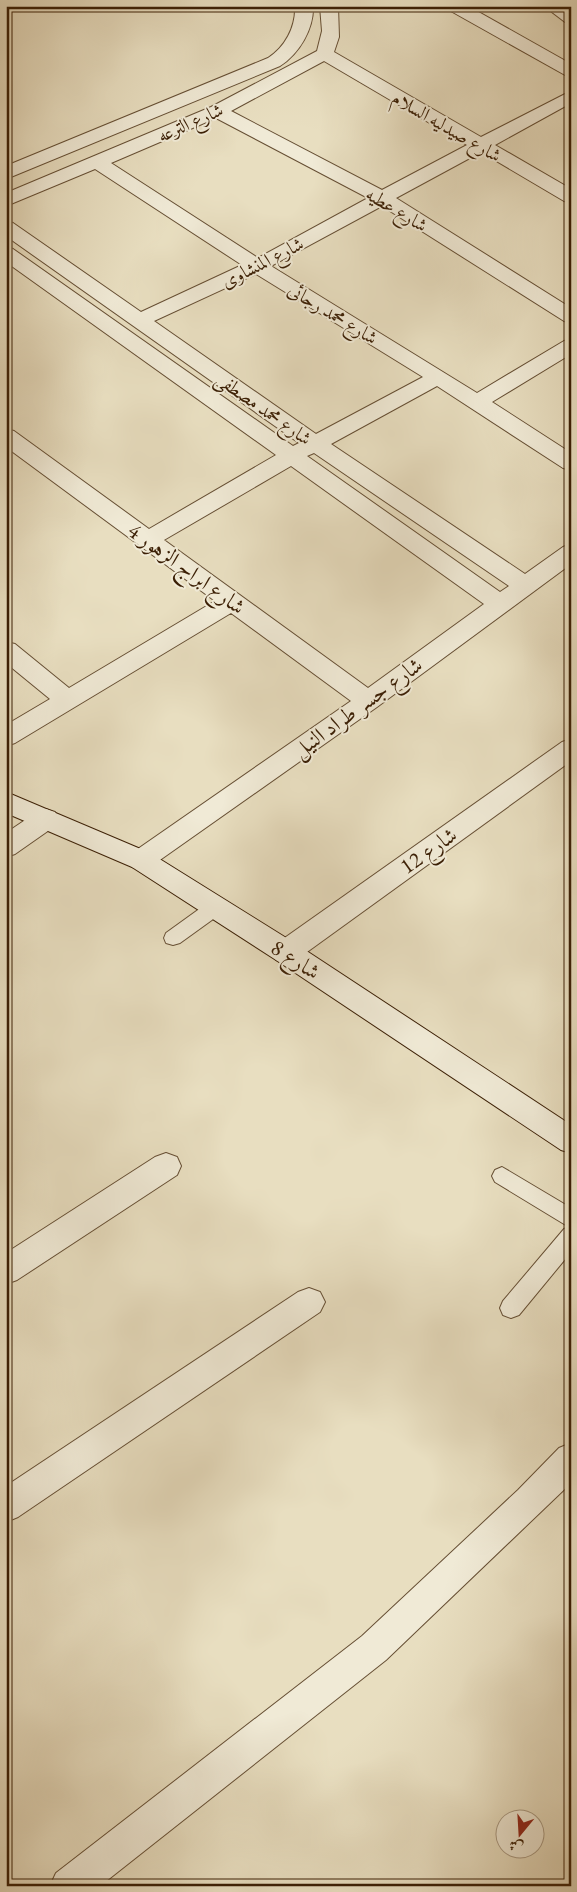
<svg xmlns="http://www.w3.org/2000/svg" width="577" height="1892" font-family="'EB Garamond',Amiri,serif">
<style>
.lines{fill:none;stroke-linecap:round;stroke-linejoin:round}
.lane-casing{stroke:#664f34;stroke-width:2}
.street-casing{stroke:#664f34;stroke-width:2}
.secondary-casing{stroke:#3b1f05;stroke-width:2}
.lane{fill:#f0ead6;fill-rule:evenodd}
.street{fill:#f0ead6;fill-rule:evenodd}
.secondary{fill:#f0ead6;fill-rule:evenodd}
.labels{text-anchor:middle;stroke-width:4;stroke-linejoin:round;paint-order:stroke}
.far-street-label{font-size:19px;fill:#3b1f05;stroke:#f0ead6}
.street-label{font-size:22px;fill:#3b1f05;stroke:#f0ead6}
</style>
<rect width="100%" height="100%" fill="#e8dec0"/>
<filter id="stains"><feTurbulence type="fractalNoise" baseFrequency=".004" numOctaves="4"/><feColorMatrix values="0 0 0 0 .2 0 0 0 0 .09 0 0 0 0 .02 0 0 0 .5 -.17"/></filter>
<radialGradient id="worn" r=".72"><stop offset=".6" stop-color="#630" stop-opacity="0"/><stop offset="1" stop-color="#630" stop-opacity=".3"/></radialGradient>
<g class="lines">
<g class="lane-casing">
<g id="lane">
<path d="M216,900L223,902L225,907L223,912L180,943L173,945L166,943L164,938L166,933L209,902Z"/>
<path d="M502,1167L571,1208V1252L519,1315L511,1318L503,1315L500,1308L503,1301L564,1229L569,1227L495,1182L492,1176L495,1170Z"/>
</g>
</g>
<g class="street-casing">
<g id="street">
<path d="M295,6H313C314,29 299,54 280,66L6,179V166L268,58C285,47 296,27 295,6Z"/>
<path d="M320,6H338L339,37L334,52L481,137L571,91V103L495,145L571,189V203L564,201L481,152L396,198L571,308V323L564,321L382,206L271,266L477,393L564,341L571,339V354L492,402L571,453V470L563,468L437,386L331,444L525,574L563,547L571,544V564L377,707L150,867L141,870L132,867L128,860L132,853L351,701L231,613L15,743L6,746V725L50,699L6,663V642L15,644L69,688L215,601L6,447V429L14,431L149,529L276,455L6,262V247L13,249L293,446L299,443L6,236V221L13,223L141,312L242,265L95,169L6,206V193L211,107L317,51L322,31ZM324,61L467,145L382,190L231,111ZM216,118L368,198L258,258L111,163ZM256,274L423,377L316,434L154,321ZM314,453L509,586L500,592L307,456ZM291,466L484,604L368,688L164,540Z"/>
<path d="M447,6H468L571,64V76L565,75L449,10Z"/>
<path d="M544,6H564L571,10V23L565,22Z"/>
<path d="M571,739V761L296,960L286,963L276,960L272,952L276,944L562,742Z"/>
<path d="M46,809L55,812L59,819L55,826L15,854L6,857V833L37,812Z"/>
<path d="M166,1153L177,1157L181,1166L177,1175L17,1280L6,1284V1253L155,1157Z"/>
<path d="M309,1288L320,1292L325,1302L320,1312L18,1517L6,1522V1486L298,1292Z"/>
<path d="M571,1443V1483L386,1660L100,1886H50L56,1873L362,1636L518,1490L559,1448Z"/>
</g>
</g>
<g class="secondary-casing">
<path id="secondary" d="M6,792L150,853L296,944L571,1125V1153L561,1150L276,960L132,867L6,813Z"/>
</g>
<use href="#lane" class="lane"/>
<use href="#street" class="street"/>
<use href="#secondary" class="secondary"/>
</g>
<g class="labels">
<g class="far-street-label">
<text transform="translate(190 122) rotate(-24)" y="7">شارع الترعه</text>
<text transform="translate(447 126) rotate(30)" y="7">شارع صيدليه السلام</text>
<text transform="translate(397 209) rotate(31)" y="7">شارع عطيه</text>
<text transform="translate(262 262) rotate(-27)" y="7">شارع المنشاوى</text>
<text transform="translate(333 313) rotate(31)" y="7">شارع محمد رجائى</text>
<text transform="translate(264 408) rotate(35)" y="7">شارع محمد مصطفى</text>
</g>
<g class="street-label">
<text transform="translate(187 568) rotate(36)" y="8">شارع ابراج الزهور 4</text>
<text transform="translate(357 707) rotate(-36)" y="8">شارع جسر طراد النيل</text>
<text transform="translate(428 850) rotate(-35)" y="8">شارع 12</text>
<text transform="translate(296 959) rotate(33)" y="8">شارع 8</text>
</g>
</g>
<rect width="577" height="1892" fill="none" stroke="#e8dec0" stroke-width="25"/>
<rect x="8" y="8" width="562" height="1877" fill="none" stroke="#3b1f05" stroke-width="2.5"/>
<rect x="12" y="12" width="552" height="1867" fill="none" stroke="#3b1f05"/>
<g transform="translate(520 1834) rotate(198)"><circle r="24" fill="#f0ead6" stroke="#a89982"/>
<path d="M0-4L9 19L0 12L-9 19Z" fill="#8f2418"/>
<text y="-8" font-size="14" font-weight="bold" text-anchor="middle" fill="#3b1f05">ش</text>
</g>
<rect width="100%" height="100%" filter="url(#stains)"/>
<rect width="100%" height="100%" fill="url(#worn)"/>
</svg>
